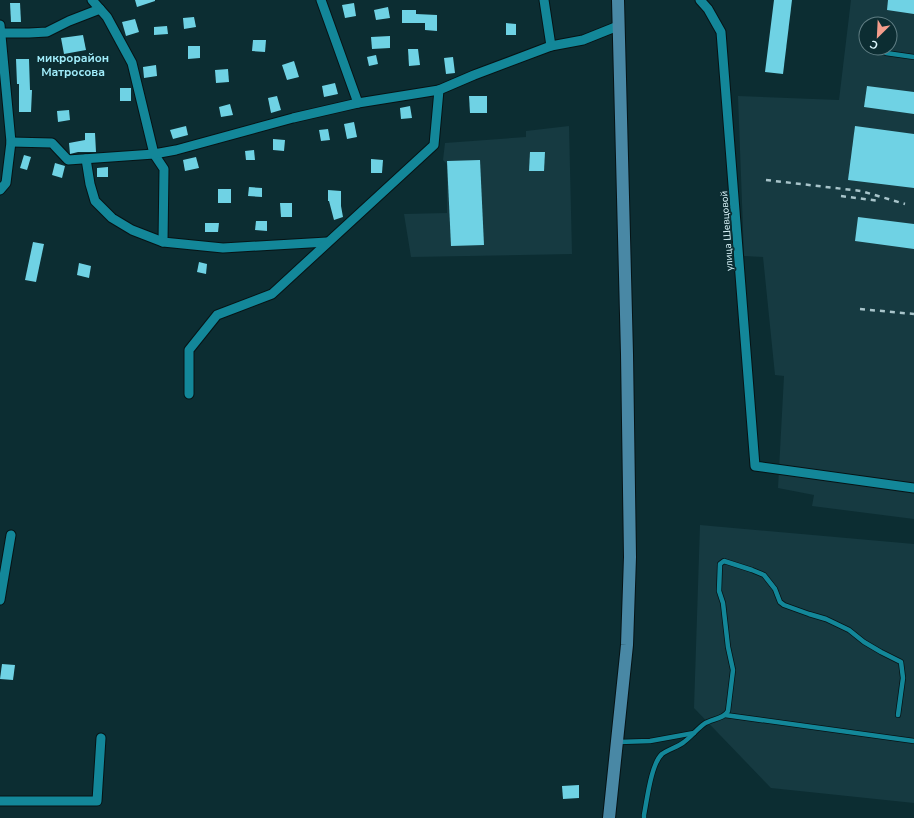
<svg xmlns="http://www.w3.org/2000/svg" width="914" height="818" font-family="'Nunito Sans',sans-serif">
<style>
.built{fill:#163a41;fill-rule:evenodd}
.building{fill:#6fd2e4}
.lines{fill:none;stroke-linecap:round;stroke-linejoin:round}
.lane-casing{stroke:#061315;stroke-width:6}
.street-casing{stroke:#061315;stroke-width:11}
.secondary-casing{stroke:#061315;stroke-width:14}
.lane{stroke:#138799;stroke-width:4.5}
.street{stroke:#138799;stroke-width:9}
.secondary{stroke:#4988a5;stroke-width:12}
.rail{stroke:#a8c4ca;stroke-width:2.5;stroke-dasharray:5 5;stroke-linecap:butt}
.labels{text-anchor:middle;stroke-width:4;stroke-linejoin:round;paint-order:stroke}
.street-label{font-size:10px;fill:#def8fe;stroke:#0c2d32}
.quarter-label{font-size:12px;font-weight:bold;fill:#a1edfb;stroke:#0c2d32}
</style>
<rect width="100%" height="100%" fill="#0c2d32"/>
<g class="built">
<path d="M851,0H914V519L812,506L814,495L778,488L784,376L775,375L763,257L744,256L738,96L839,100ZM866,24H890V48H866Z"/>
<path d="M569,126L572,254L411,257L404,214L447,213V164L443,160L445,143L526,137V131Z"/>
<path d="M700,525L914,544V803L771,788L694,708Z"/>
</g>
<g class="building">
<path d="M135,0H155V1L137,7Z"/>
<path d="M774,0H792L783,74L765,72Z"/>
<path d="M888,0H914V14L887,10Z"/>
<path d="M10,3H20L21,22H11Z"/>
<path d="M354,3L356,16L345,18L342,5Z"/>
<path d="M388,7L390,18L376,20L374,10Z"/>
<path d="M402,10H416V14L437,15V31L425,30V23H402Z"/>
<path d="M194,17L196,27L184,29L183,18Z"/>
<path d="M135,19L139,32L126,36L122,22Z"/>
<path d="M506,23L516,24V35H506Z"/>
<path d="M167,26L168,34L154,35V27Z"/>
<path d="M83,35L86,50L64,54L61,38Z"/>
<path d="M390,36V48L372,49L371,37Z"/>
<path d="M253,40H266L265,52L252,51Z"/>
<path d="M188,46H200V58L188,59Z"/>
<path d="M408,49H418L420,65L409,66Z"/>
<path d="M376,55L378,64L369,66L367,57Z"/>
<path d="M453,57L455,73L446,74L444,58Z"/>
<path d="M16,59H29L30,90H32L31,112H19V84H17Z"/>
<path d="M294,61L299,77L287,80L282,65Z"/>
<path d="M156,65L157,76L144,78L143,67Z"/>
<path d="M228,69L229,82L216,83L215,70Z"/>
<path d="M335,83L338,94L324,97L322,86Z"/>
<path d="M867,86L914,92V114L864,107Z"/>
<rect x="120" y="88" width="11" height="13"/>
<path d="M277,96L281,110L271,113L268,98Z"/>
<path d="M469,96H487V113H470Z"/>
<path d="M230,104L233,115L221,117L219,107Z"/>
<path d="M410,106L412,118L401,119L400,108Z"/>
<path d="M69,110L70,120L58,122L57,111Z"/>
<path d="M354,122L357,137L347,139L344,124Z"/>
<path d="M186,126L188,135L173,139L170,130Z"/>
<path d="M855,126L914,134V188L848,180Z"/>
<path d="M328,129L330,140L321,141L319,130Z"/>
<path d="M85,133H95L96,152H78L70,154L69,143L85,140Z"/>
<path d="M273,139L285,140L284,151L273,150Z"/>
<path d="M254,150L255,160H246L245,151Z"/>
<path d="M530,152H545L544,171H529Z"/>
<path d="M24,155L31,157L27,170L20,168Z"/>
<path d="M196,157L199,168L185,171L183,160Z"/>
<path d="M371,159L383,160L382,173H371Z"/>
<path d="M480,160L484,245L451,246L447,161Z"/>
<path d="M55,163L65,166L62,178L52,175Z"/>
<path d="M108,167V177H97V168Z"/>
<path d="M249,187L262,188V197L248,196Z"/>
<rect x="218" y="189" width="13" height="14"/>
<path d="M328,190L341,191V206L343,217L334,220L329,201H328Z"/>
<path d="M280,203H292V217H281Z"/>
<path d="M858,217L914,224V249L855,241Z"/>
<path d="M256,221H267V231L255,230Z"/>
<path d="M205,223H219L218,232H205Z"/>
<path d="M33,242L44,244L36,282L25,280Z"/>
<path d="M199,262L207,264L206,274L197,272Z"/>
<path d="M79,263L91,266L89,278L77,275Z"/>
<path d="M2,664L15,665L13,680L0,679Z"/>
<path d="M579,785V798L563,799L562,786Z"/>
</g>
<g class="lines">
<g class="lane-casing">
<g id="lane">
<path d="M886,53L914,57"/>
<path d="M725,715L914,741"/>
<path d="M618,742L650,741L694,733"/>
<path d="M644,818V815C647,800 651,764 662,754C669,749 678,747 684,742C691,737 697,729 704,724C711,719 724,719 728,711L733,670L728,647L723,603L719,591L720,564L724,561L752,570L764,575L775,589L780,602L784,605L809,614L826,619L849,630L864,642L881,652L901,662L903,678L898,715"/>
</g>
</g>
<g class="street-casing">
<g id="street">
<path d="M92,0L107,17L132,63L154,154L164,169L163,242L223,248L327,242"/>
<path d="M321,0L358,103L439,90"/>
<path d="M544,0L551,46"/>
<path d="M700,0L708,9L721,32L755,466L914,488"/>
<path d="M0,25L11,142L6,183L0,190"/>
<path d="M1,33H29L47,32L69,21L100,9"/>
<path d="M11,142L52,143L68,160L154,154L176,150L293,118L358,103"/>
<path d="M86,159L90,184L95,201L112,218L132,230L163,242"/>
<path d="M189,394V350L217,315L272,294L434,145L439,90L474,75L551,46L583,40L618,26"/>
<path d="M0,600L11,535"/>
<path d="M0,801H97L101,738"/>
</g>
</g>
<g class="secondary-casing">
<path id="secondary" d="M609,818L627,645L630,557L627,354L618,0"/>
</g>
<use href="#lane" class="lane"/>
<use href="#street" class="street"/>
<use href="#secondary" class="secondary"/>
<g class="rail">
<path d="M766,180L861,191L905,204"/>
<path d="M841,196L880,201"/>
<path d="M860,309L914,314"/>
</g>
</g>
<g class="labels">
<g class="street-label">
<text transform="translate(726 231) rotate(-94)" y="4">улица Шевцовой</text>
</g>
<g class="quarter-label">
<text x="73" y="62">микрорайон<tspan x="73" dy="14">Матросова</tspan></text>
</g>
</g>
<g transform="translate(878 36) rotate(204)"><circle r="19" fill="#0c2d32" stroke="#607e84"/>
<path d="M0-3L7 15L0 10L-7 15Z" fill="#f49d8c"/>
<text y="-6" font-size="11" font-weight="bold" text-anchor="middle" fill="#def8fe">С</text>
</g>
</svg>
